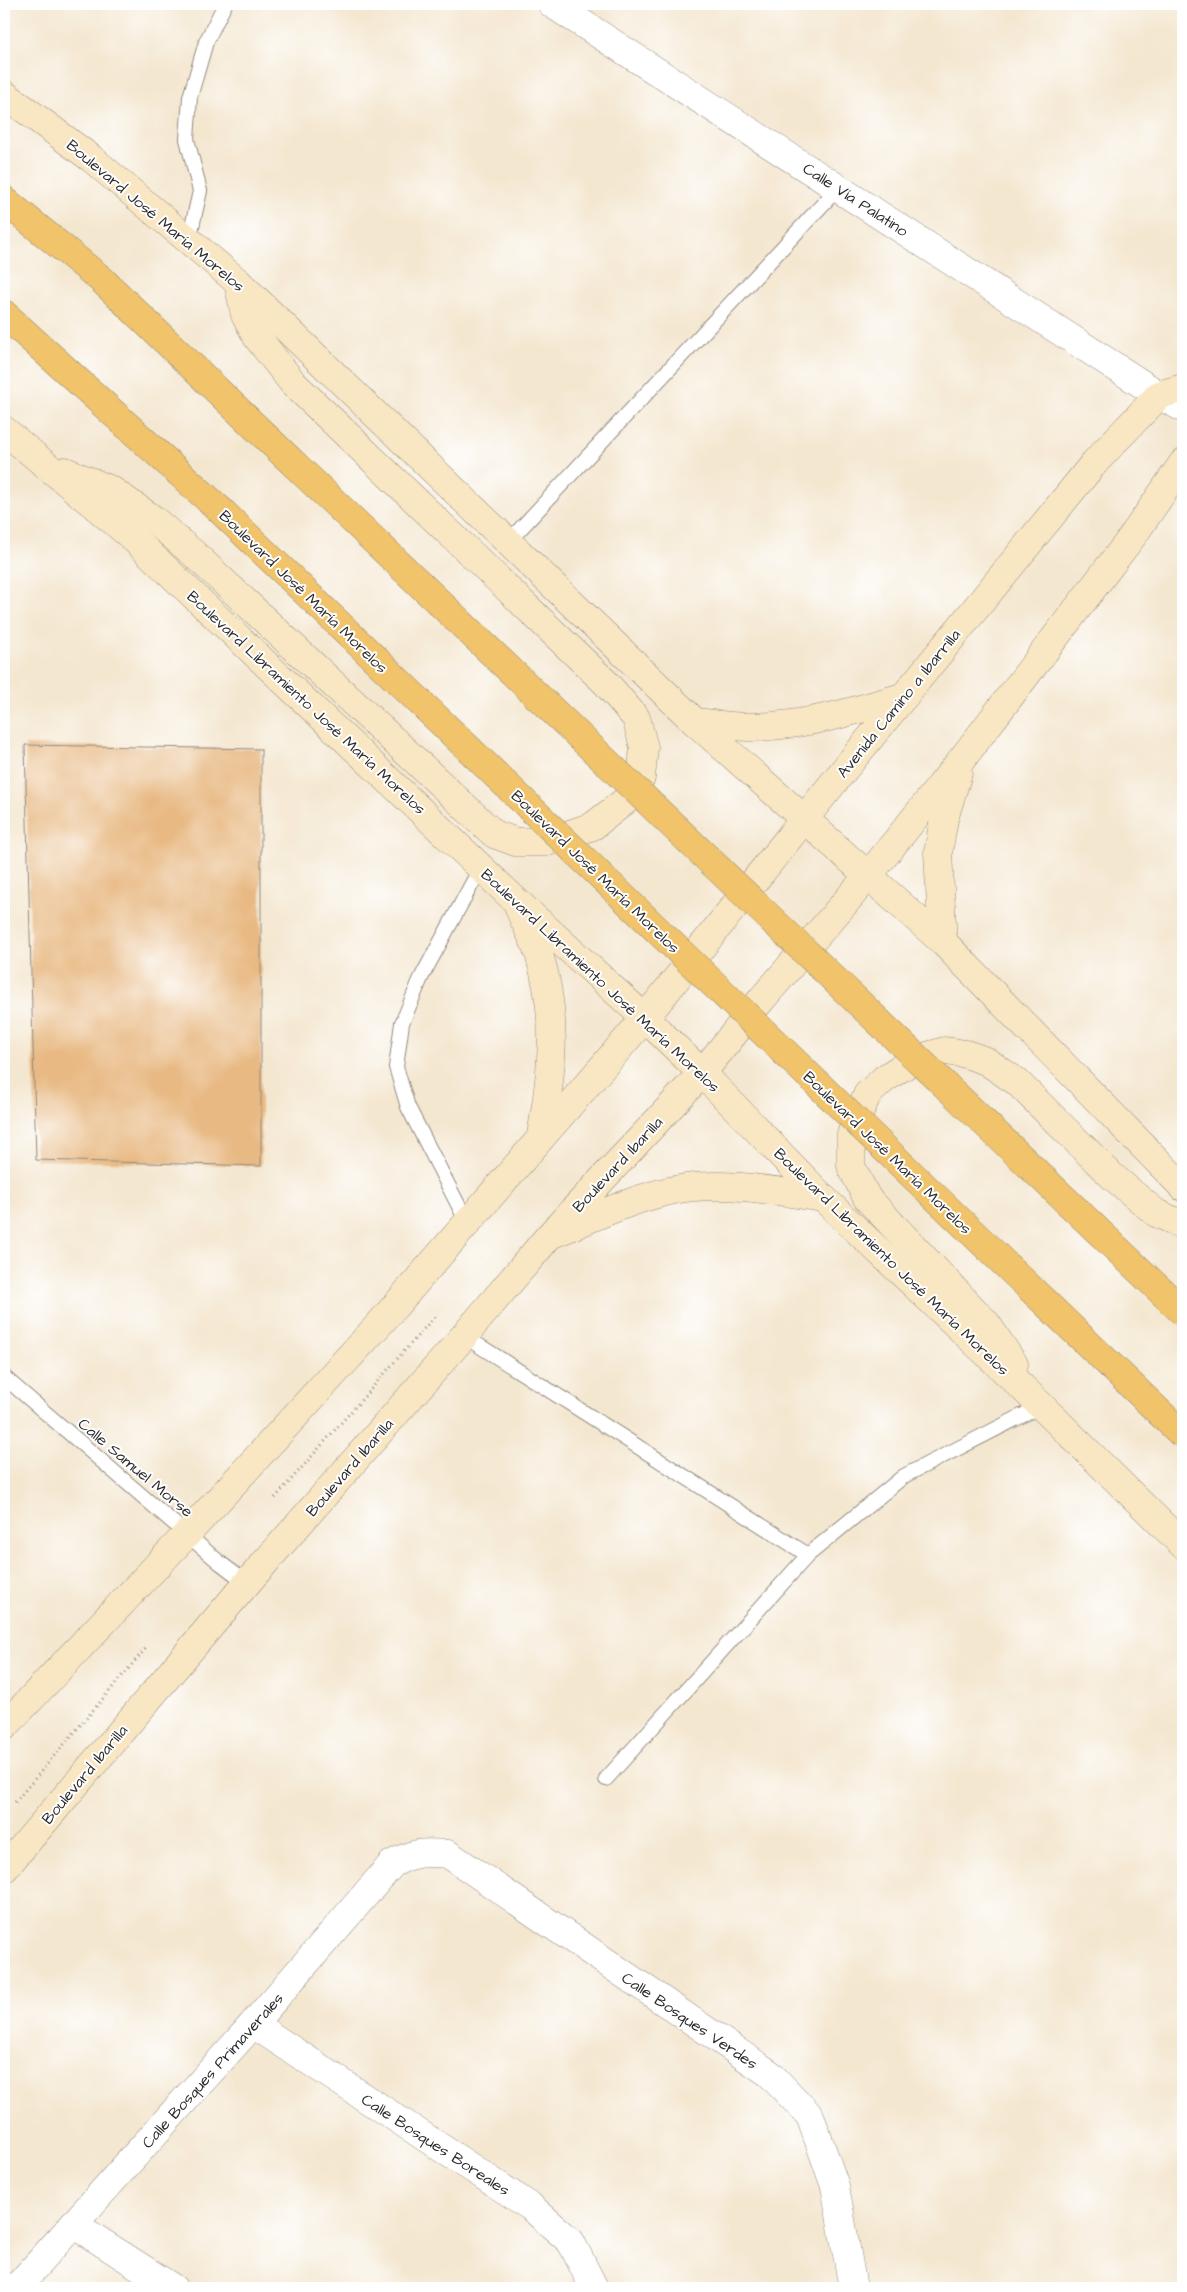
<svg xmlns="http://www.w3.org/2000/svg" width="1187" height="2292" font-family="'Architects Daughter',sans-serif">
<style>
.building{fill:#e8b983}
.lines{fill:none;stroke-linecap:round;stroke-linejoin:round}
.lane-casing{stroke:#90897e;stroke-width:16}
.street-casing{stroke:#90897e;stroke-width:29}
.secondary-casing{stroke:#90897e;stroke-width:29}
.primary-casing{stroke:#90897e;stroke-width:29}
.path{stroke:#90897e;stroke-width:3;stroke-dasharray:1 4;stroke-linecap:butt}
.lane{stroke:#fff;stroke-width:14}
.street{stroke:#fff;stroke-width:28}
.secondary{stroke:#f9e7c3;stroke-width:28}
.primary{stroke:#f1c36a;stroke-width:28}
.primary-bridge-casing{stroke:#90897e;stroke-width:29;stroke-linecap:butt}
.primary-bridge{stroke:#f1c36a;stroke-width:28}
.labels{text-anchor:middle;stroke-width:4;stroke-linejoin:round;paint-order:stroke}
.street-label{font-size:16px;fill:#2b2b2b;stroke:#fff}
</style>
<rect width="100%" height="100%" fill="#fff"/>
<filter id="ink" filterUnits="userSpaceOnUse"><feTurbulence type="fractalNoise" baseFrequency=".02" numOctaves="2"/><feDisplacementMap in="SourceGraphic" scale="10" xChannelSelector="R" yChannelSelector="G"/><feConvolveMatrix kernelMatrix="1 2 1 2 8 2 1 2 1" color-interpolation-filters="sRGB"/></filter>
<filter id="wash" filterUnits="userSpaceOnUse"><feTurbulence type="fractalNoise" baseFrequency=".0096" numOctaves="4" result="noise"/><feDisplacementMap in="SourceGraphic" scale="20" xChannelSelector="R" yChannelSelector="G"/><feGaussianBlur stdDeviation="1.12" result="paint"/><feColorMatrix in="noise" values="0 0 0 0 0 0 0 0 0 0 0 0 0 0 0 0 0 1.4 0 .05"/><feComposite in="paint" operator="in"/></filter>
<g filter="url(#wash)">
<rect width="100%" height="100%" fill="#f4e7d0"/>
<g id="blocks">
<path class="building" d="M25,745L261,749V1166L36,1160Z"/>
</g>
</g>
<g filter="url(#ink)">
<use href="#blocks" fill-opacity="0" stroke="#90897e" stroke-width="1"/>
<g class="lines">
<g class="lane-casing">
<g id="lane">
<path d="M189,240L200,191L187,139L190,97L206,42L225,4"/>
<path d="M508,542L838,188"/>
<path d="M467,1222L408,1107L396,1067L402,1023L421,978L481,867"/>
<path d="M464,1336L808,1555"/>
<path d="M4,1377L219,1562L247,1583"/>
<path d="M606,1779L808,1555L904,1476L1041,1406"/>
</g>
</g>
<g class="street-casing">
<g id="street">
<path d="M552,4L1159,395L1183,408"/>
<path d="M253,2024L531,2207L571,2242L594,2288"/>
<path d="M73,2224L173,2288"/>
<path d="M16,2288L253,2024L392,1864C414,1852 423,1852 448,1854L770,2074L810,2116L835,2186L853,2288"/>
</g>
</g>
<g class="secondary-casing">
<g id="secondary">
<path d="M4,94L92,159L238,282L695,722L943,942L1183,1187"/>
<path d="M4,430L132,537L515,900L645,1018L702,1073L823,1198L1026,1391L1183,1545"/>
<path d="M65,471L111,490L153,519L193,553L494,834L516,842H547L593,826L625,801L641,778L644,747L636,718L606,683L293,383L257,337L245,315L238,282"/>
<path d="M695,722C714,724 733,727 752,727C806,726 855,711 905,696"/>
<path d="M519,908C525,924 534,939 539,954C559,1019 552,1072 541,1136"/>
<path d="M943,942L938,853L944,819L958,773"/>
<path d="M555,1233C593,1218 633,1198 674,1190C722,1180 775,1191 823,1198"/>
<path d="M1014,1364L987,1324L867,1198L851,1166V1134L867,1095L884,1079L913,1060L945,1051L966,1054L986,1061L1017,1082L1112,1176L1156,1213L1183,1225"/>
<path d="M4,1727L187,1534L383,1320L645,1018L804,819L1095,462L1159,395L1183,388"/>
<path d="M4,1869L247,1583L464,1336L549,1236L702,1073L762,999L868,876L962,759L1132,537L1183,463"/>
</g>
</g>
<g class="primary-casing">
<g id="primary">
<path d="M4,200L102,280L294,464"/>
<path d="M4,314L219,509"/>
</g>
</g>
<g class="path">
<path d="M275,1498L436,1315"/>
<path d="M15,1802L146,1648"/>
</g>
<use href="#lane" class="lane"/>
<use href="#street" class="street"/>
<use href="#secondary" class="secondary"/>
<use href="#primary" class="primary"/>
<g class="primary-bridge-casing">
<g id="primary-bridge">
<path d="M294,464L1183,1312"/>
<path d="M219,509L1183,1435"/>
</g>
</g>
<use href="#primary-bridge" class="primary-bridge"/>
</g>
</g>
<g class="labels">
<g class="street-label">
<text transform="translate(856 199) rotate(33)" y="6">Calle Vía Palatino</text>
<text transform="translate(156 215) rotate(40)" y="6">Boulevard José María Morelos</text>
<text transform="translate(304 591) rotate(44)" y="6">Boulevard José María Morelos</text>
<text transform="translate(307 702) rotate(43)" y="6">Boulevard Libramiento José María Morelos</text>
<text transform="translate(898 703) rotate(-51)" y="6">Avenida Camino a Ibarrilla</text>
<text transform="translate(596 871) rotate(44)" y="6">Boulevard José María Morelos</text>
<text transform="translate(601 980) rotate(43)" y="6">Boulevard Libramiento José María Morelos</text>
<text transform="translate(888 1152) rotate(44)" y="6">Boulevard José María Morelos</text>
<text transform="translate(617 1164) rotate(-47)" y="6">Boulevard Ibarilla</text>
<text transform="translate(892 1261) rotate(44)" y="6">Boulevard Libramiento José María Morelos</text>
<text transform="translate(136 1467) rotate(40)" y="6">Calle Samuel Morse</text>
<text transform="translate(349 1467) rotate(-49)" y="6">Boulevard Ibarilla</text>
<text transform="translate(84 1774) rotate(-50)" y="6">Boulevard Ibarilla</text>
<text transform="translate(690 2020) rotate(34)" y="6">Calle Bosques Verdes</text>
<text transform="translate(212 2070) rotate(-48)" y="6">Calle Bosques Primaverales</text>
<text transform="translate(436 2144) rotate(33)" y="6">Calle Bosques Boreales</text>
</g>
</g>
<rect width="1187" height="2292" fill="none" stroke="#fff" stroke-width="20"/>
</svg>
